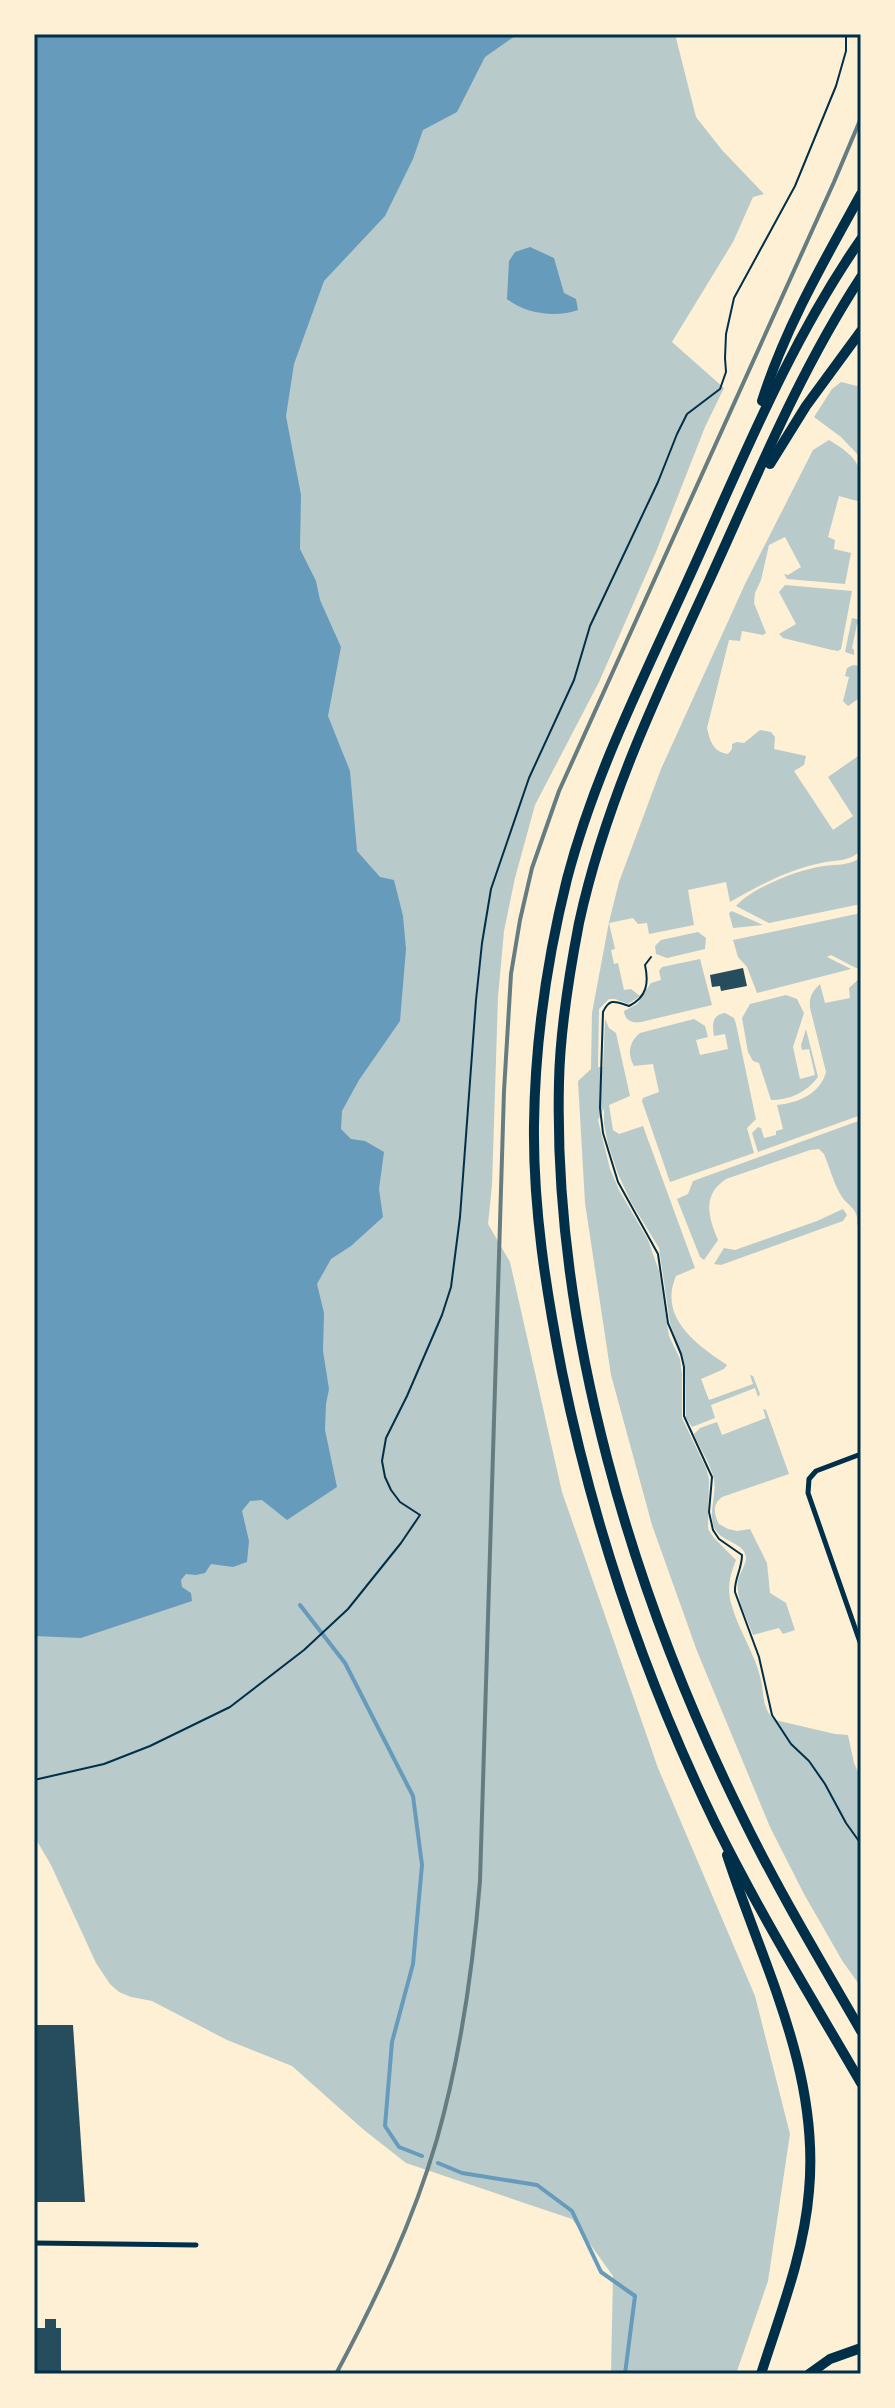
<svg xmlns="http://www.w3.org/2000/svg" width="895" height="2408" font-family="'Fira Sans Condensed',sans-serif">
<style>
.green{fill:#b9caca}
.water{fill:#669bbc}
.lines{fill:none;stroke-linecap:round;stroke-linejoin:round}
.stream{stroke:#669bbc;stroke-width:4}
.building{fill:#264d5e}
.path{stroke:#003049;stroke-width:2}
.minor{stroke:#003049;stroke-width:5}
.motorway{stroke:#003049;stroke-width:10}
.rail{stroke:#657d81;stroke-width:4}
.neatline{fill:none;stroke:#003049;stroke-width:3}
</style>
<rect width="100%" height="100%" fill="#fdf0d5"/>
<g class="green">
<path d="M34,34H675L696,117L722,150L764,194L753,197L733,242L672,342L724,388L705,427L656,552L599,682L535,805L515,878L504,931L498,997L492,1185L488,1224L510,1262L562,1492L658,1768L755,1996L790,2134L768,2281L736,2374H611L613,2276L572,2219L406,2163L364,2130L292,2066L227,2040L152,2001L131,1997L119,1992L110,1984L96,1963L51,1865L34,1836Z"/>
<path d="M841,382L861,387V458L841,437L814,417L832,389Z"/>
<path d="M829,440C862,460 861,466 861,502L839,496L828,537L835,540L834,549L851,553L845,584L787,579L784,574L788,575L801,567L785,537L769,545L761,580L755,593L754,603L766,633L763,635L742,631L740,641L729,640L707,728C710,741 713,752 728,754L732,749V744L737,742L744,743L760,730L771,732L775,737L774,749L806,756L804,765L794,771L833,830L853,816L828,777L861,754V850C851,861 839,860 826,862C791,868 760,885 730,902L726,882L688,890L694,925L649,934L647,923L638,924L633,918L609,923L615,949L611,950L614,964L618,963L624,990L631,989L640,996L628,1004L615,999H609L599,1009L598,1067H603L605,1019L609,1028L616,1033L630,1096L609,1105L613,1130L619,1134L643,1126L695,1268L676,1276C658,1318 697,1345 727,1365L724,1369L701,1379L709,1400L753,1384L750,1375L753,1376L760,1394L758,1397L755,1388L711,1405L715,1418L692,1427L686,1418L685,1366L670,1323L659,1248L631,1202L618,1174L608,1144L604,1124V1108L598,1120L610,1169L619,1190L648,1240L659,1271L669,1336L680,1359L682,1374V1418L706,1468L709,1479L708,1529L714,1538L736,1560C730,1575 727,1587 731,1603C738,1630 755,1653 761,1680C764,1694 762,1710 775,1720L835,1734L848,1735L854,1763L861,1779V1987L843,1962L804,1894L770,1827L697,1651L652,1525L611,1375L585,1203L578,1081L591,1069L592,1013L609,922L619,882L661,769L745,584L813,450Z"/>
<path d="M785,585L852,591L841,649L838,651L832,650L783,638L779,634L796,624L779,592Z"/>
<path d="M852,618L861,620V624H857L852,648L854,650V655L845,652Z"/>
<path d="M853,665L861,666V697L848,706L843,701L849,677L845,676L847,668Z"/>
<path d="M861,857V904L769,923L736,906C751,888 800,869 824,866C838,864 849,866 861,857Z"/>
<path d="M732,911L763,925L733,928L729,913Z"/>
<path d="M861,913V967L856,968L831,955L827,957L851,969L757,993L747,967L738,957L733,940Z"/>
<path d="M698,932L706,938L705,949L667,958L656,954L655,946L661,940Z"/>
<path d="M700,959L712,1005L641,1022C632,1023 625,1021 624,1011L637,1004L651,983L661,980L659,971L662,967Z"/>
<path d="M861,977V1115L758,1152L752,1133L758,1127L761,1128L764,1138L776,1135V1131L783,1129L777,1105C798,1103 820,1094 826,1072L810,1008C809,996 812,992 820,984L825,1003L850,998L849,988Z"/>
<path d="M786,995L797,999L804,1013L793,1047L800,1079L815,1075L809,1049L802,1050L801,1045L806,1029L818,1077C807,1092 790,1100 771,1100L759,1063L753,1061L748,1052L742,1018L750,1004Z"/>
<path d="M725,1013L734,1018L736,1024L755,1115L756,1119L747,1128L754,1153L670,1182L642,1101L643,1098L659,1092L653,1064L634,1066C627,1054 629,1042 640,1033L694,1019L705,1026L708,1037L696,1040L700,1055L728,1049L725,1034L714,1036C712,1024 712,1015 725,1013Z"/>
<path d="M861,1120V1230L857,1224C859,1209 849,1207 842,1197C835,1187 829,1166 824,1154L819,1149L810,1150L726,1179C702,1195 708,1216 718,1240L704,1260L700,1257L677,1199L688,1194L693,1181Z"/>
<path d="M843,1209L847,1215L843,1221L721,1265L714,1264L724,1248L735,1250L817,1221Z"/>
<path d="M763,1409L766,1410L789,1474L722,1497C712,1504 714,1515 719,1524L728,1529L737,1531L750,1529L767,1563L770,1593L786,1603L795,1630L783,1634L779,1628L753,1635C748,1620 735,1598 738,1581C739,1574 746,1565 746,1558C745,1542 721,1542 715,1529C707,1513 717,1497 714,1480C711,1463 700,1450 694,1434L700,1428L717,1422L722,1435L766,1418Z"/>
</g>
<g class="water">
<path d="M34,34H518L485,57L457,112L423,130L413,159L385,216L324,281L294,364L286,416L301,495L300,549L316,581L320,600L341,647L328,716L350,771L357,851L380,877L394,880L403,916L406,949L400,1021L359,1080L342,1111L341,1129L351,1139L365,1141L384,1152L379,1189L383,1217L351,1246L331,1259L317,1284L324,1313L323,1351L329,1389L326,1404L325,1430L337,1487L287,1520L262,1500L250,1501L242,1511L249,1541L247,1562L233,1567L211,1564L205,1573L196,1575L186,1574L181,1580L182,1587L191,1593L192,1601L81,1638L34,1636Z"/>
<path d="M530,247L554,258L564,293L576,299L578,310C556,318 526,314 507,299L509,261L515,252Z"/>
</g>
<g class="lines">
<g class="stream">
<path d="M300,1605L345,1663L413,1796L422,1865L413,1964L392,2042L385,2126L399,2147L422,2156"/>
<path d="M438,2163L462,2173L537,2185L572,2211L601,2272L635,2296L625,2374"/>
</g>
</g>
<g class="building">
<path d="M743,968L747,986L721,991L720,986L712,987L710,975Z"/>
<path d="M34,2025H73L85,2202H34Z"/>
<path d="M45,2319H56V2328H61V2374H34V2328H45Z"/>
</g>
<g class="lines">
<g class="path">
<path d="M651,957L645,965C649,983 647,997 629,1006C616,1002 610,997 603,1012L600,1108L603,1133L618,1182L658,1254L668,1323L681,1354L684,1367V1416L712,1477L709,1512L713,1530L719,1539L742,1555C742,1569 734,1579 735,1592L759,1657L772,1715L791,1744L809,1761L825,1784L846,1823L861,1844"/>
<path d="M34,1780L104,1764L150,1746L230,1707L304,1650L348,1609L401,1543L420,1515L400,1502L391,1490L385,1477L382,1461L386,1438L407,1396L442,1315L451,1287L460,1217L476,1000L482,943L491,889L529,778L574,680L590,626L658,482L677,434L687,414L720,389L726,372L725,358L726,334L734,298L795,186L836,86L846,51V34"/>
</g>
<g class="minor">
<path d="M861,1454L816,1471L809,1479L808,1493L861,1645"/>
<path d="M34,2243L196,2245"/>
</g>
<g class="motorway">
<path d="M861,239C787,346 740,466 686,584C642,681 594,776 567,879C547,959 535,1042 534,1125C533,1208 546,1290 562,1372C594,1528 645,1679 715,1823C759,1912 811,1997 861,2083"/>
<path d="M861,277C799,372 756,478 709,581C658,692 605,803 579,923C569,975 560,1029 559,1082C553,1330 633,1596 742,1816C778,1890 820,1960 861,2031"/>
<path d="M762,401C785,328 824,261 861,194"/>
<path d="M770,464L806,406L861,331"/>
<path d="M727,1855C763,1966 820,2071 809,2191C804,2254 780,2314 761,2374"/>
<path d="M809,2374L830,2359L861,2348"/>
</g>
<path class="rail" d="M336,2374C376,2299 413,2222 437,2139C461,2054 473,1969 480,1881L504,1091L511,974L520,920L532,868L559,791L834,182L861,118"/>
</g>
<rect width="895" height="2408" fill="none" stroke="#fdf0d5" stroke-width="72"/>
<rect x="36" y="36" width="823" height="2336" class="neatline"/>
</svg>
